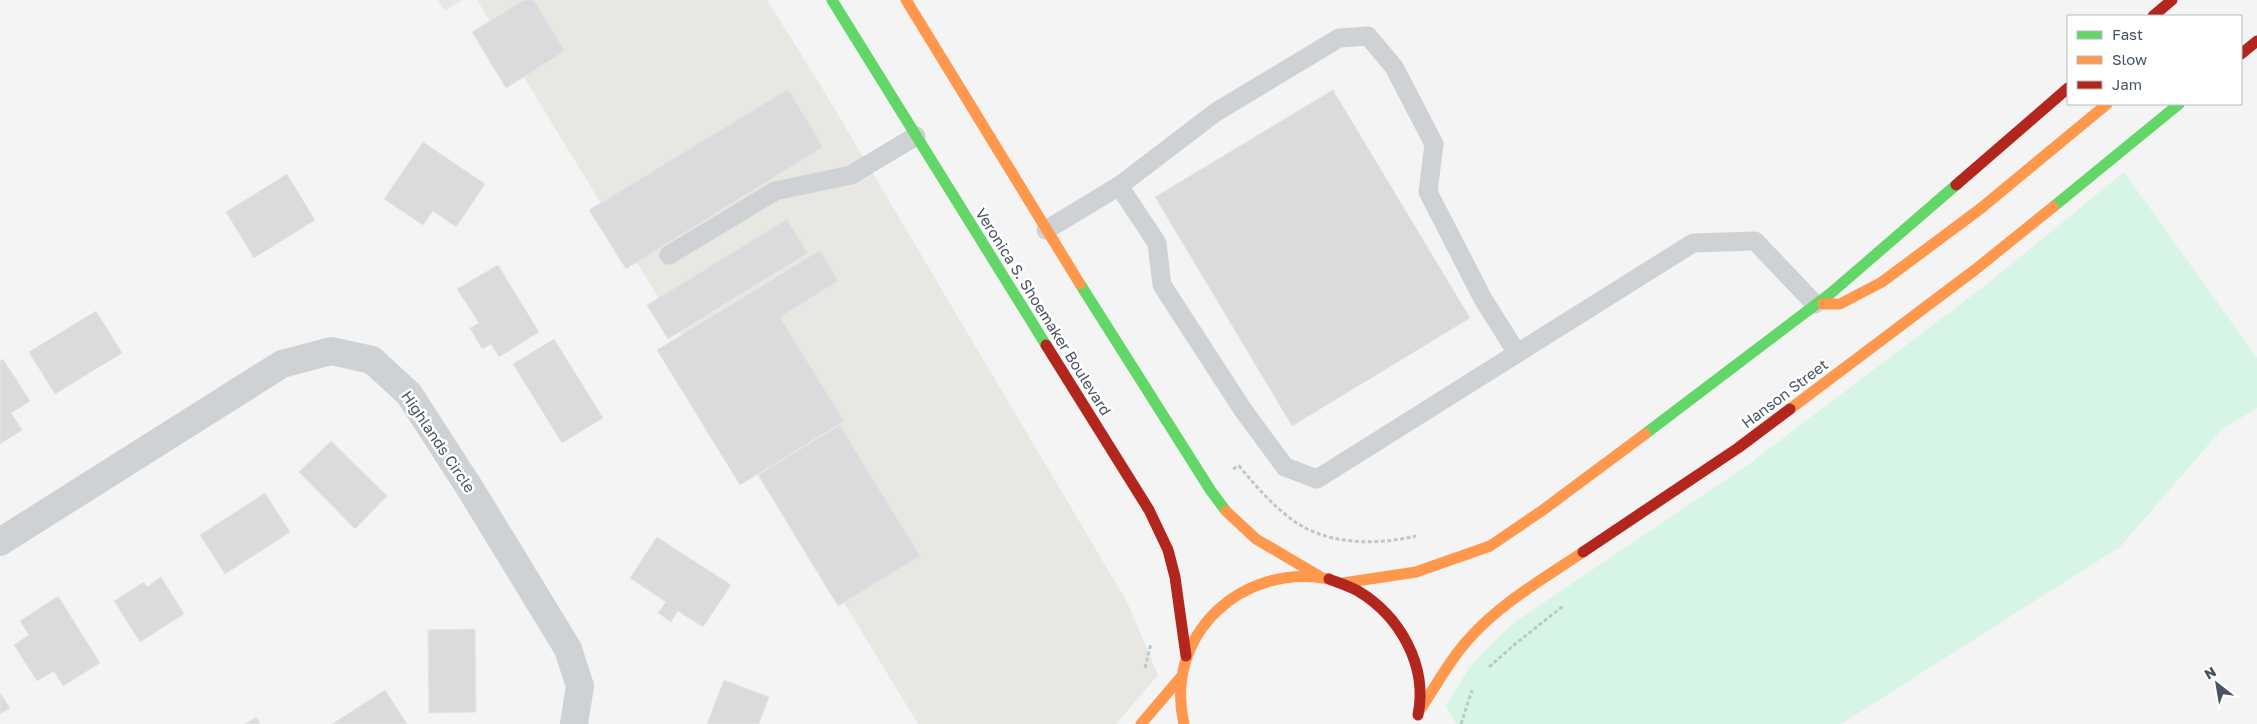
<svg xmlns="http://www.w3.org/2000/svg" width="2257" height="724" font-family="'Golos Text',sans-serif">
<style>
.commercial{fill:#e8e7e2}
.green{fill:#d6f5e4}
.building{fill:#dbdbde;stroke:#e5e5e6}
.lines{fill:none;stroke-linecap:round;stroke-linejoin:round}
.path{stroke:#bbcac5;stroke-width:3;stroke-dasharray:4 2.5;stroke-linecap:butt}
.lane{stroke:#cfd2d5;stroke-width:19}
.street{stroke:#cfd2d5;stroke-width:28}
.fast{stroke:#63d668;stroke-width:11}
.slow{stroke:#ff974d;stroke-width:11}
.jam{stroke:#b3261e;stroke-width:11}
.labels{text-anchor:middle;stroke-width:5;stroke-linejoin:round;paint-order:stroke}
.street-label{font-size:15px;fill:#485463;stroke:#fff}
</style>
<rect width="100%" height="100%" fill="#f4f4f4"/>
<g class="commercial">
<path d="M438,0H462L445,11Z"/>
<path d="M477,0H767L824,91L1127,602L1158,675L1116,724H918Z"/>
</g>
<path class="green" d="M2124,172L2257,358V408L2222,429L2120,547L1841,724H1456L1446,706L1469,668L1487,648L1515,622L1749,464L1987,284Z"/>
<g class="building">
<path d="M524,0H534L565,51L506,88L472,32Z"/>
<path d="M788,89L823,147L626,269L589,210Z"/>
<path d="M1333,90L1470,318L1292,426L1155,197Z"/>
<path d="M423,142L485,184L456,227L433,211L423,225L384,199Z"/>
<path d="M287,174L315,220L254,258L226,212Z"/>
<path d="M787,219L808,253L668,339L647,305Z"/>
<path d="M820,250L838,281L780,317L844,421L740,485L657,350Z"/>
<path d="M498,265L539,332L499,357L491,344L482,349L470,328L479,323L457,289Z"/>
<path d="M96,311L122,353L55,394L29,352Z"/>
<path d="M554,339L603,418L562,443L513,364Z"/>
<path d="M3,359L30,401L11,413L22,430L0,444V361Z"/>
<path d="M840,425L920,556L838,606L758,475Z"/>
<path d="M331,441L387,496L355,529L299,472Z"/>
<path d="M265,493L290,532L225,574L200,535Z"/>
<path d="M657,537L731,585L703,627L678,611L671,622L658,613L666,602L630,578Z"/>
<path d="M161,577L184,614L140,642L114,601L144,582L147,587Z"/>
<path d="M58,596L100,663L63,686L54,671L37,681L14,645L29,635L20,621Z"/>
<path d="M475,629L476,712L429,713L428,630Z"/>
<path d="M724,680L769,697L759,724H707Z"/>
<path d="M385,690L407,724H332Z"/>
<path d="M0,693L10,708L0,714Z"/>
<path d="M256,717L260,724H245Z"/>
</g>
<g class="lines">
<g class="path">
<path d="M1233,469L1239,466C1256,486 1276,510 1300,525C1334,545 1378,545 1416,536"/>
<path d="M1489,667L1514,645L1563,606"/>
<path d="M1145,668L1151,643"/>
<path d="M1461,724L1472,690"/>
</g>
<g class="lane">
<path d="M1119,186L1157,243L1162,285L1243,410L1285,467L1317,479L1693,243L1755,241L1815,304"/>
<path d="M1046,230L1119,186L1216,112L1339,38L1368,36L1394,67L1434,144L1428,192L1483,299L1517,353"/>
<path d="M669,255L775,191L851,175L916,136"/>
</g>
<path class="street" d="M0,542L282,364L331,351L372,360L409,394L471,490L568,649L580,686L574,724"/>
<g class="fast">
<path d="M832,0L1046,345"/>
<path d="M2053,207L2179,104"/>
<path d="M1080,284L1211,491L1226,511"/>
<path d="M1645,434L1831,293L1956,185"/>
</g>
<g class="slow">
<path d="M906,0L1080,284"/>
<path d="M1823,304H1840L1882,282L1980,209L2107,104"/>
<path d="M1790,409L1976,269L2053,207"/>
<path d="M1226,511L1256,539L1319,576"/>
<path d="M1343,583L1416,572L1490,546L1543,510L1645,434"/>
<path d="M1419,711C1435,688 1448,662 1467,641C1499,604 1543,579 1583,552"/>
<path d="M1141,724L1181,677"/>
<path d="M1184,724C1163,635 1242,562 1329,579"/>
</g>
<g class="jam">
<path d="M2153,16L2172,0"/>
<path d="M2241,54L2257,41"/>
<path d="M1956,185L2068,88"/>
<path d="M1046,345L1149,510L1168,550L1175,577L1186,656"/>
<path d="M1583,552L1738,448L1790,409"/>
<path d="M1329,579C1339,583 1349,586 1358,591C1400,616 1428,666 1418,715"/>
</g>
</g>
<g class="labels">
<g class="street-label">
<text transform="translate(1043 312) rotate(58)" y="5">Veronica S. Shoemaker Boulevard</text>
<text transform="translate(1785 394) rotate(-37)" y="5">Hanson Street</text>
<text transform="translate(438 442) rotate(56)" y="5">Highlands Circle</text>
</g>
</g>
<rect x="2067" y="15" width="175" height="90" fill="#ffffff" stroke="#b6bbc1"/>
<rect x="2077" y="31" width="25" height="8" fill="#63d668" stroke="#b6bbc1"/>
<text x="2112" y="40" font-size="15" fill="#485463">Fast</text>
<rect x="2077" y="56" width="25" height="8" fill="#ff974d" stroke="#b6bbc1"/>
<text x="2112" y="65" font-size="15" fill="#485463">Slow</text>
<rect x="2077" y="81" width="25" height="8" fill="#b3261e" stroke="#b6bbc1"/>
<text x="2112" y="90" font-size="15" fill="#485463">Jam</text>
<g transform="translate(2217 684) rotate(329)" stroke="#ffffff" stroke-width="4" paint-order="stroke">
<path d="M0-4L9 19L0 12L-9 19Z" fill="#485463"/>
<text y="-8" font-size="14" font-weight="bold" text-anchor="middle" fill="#485463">N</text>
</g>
</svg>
